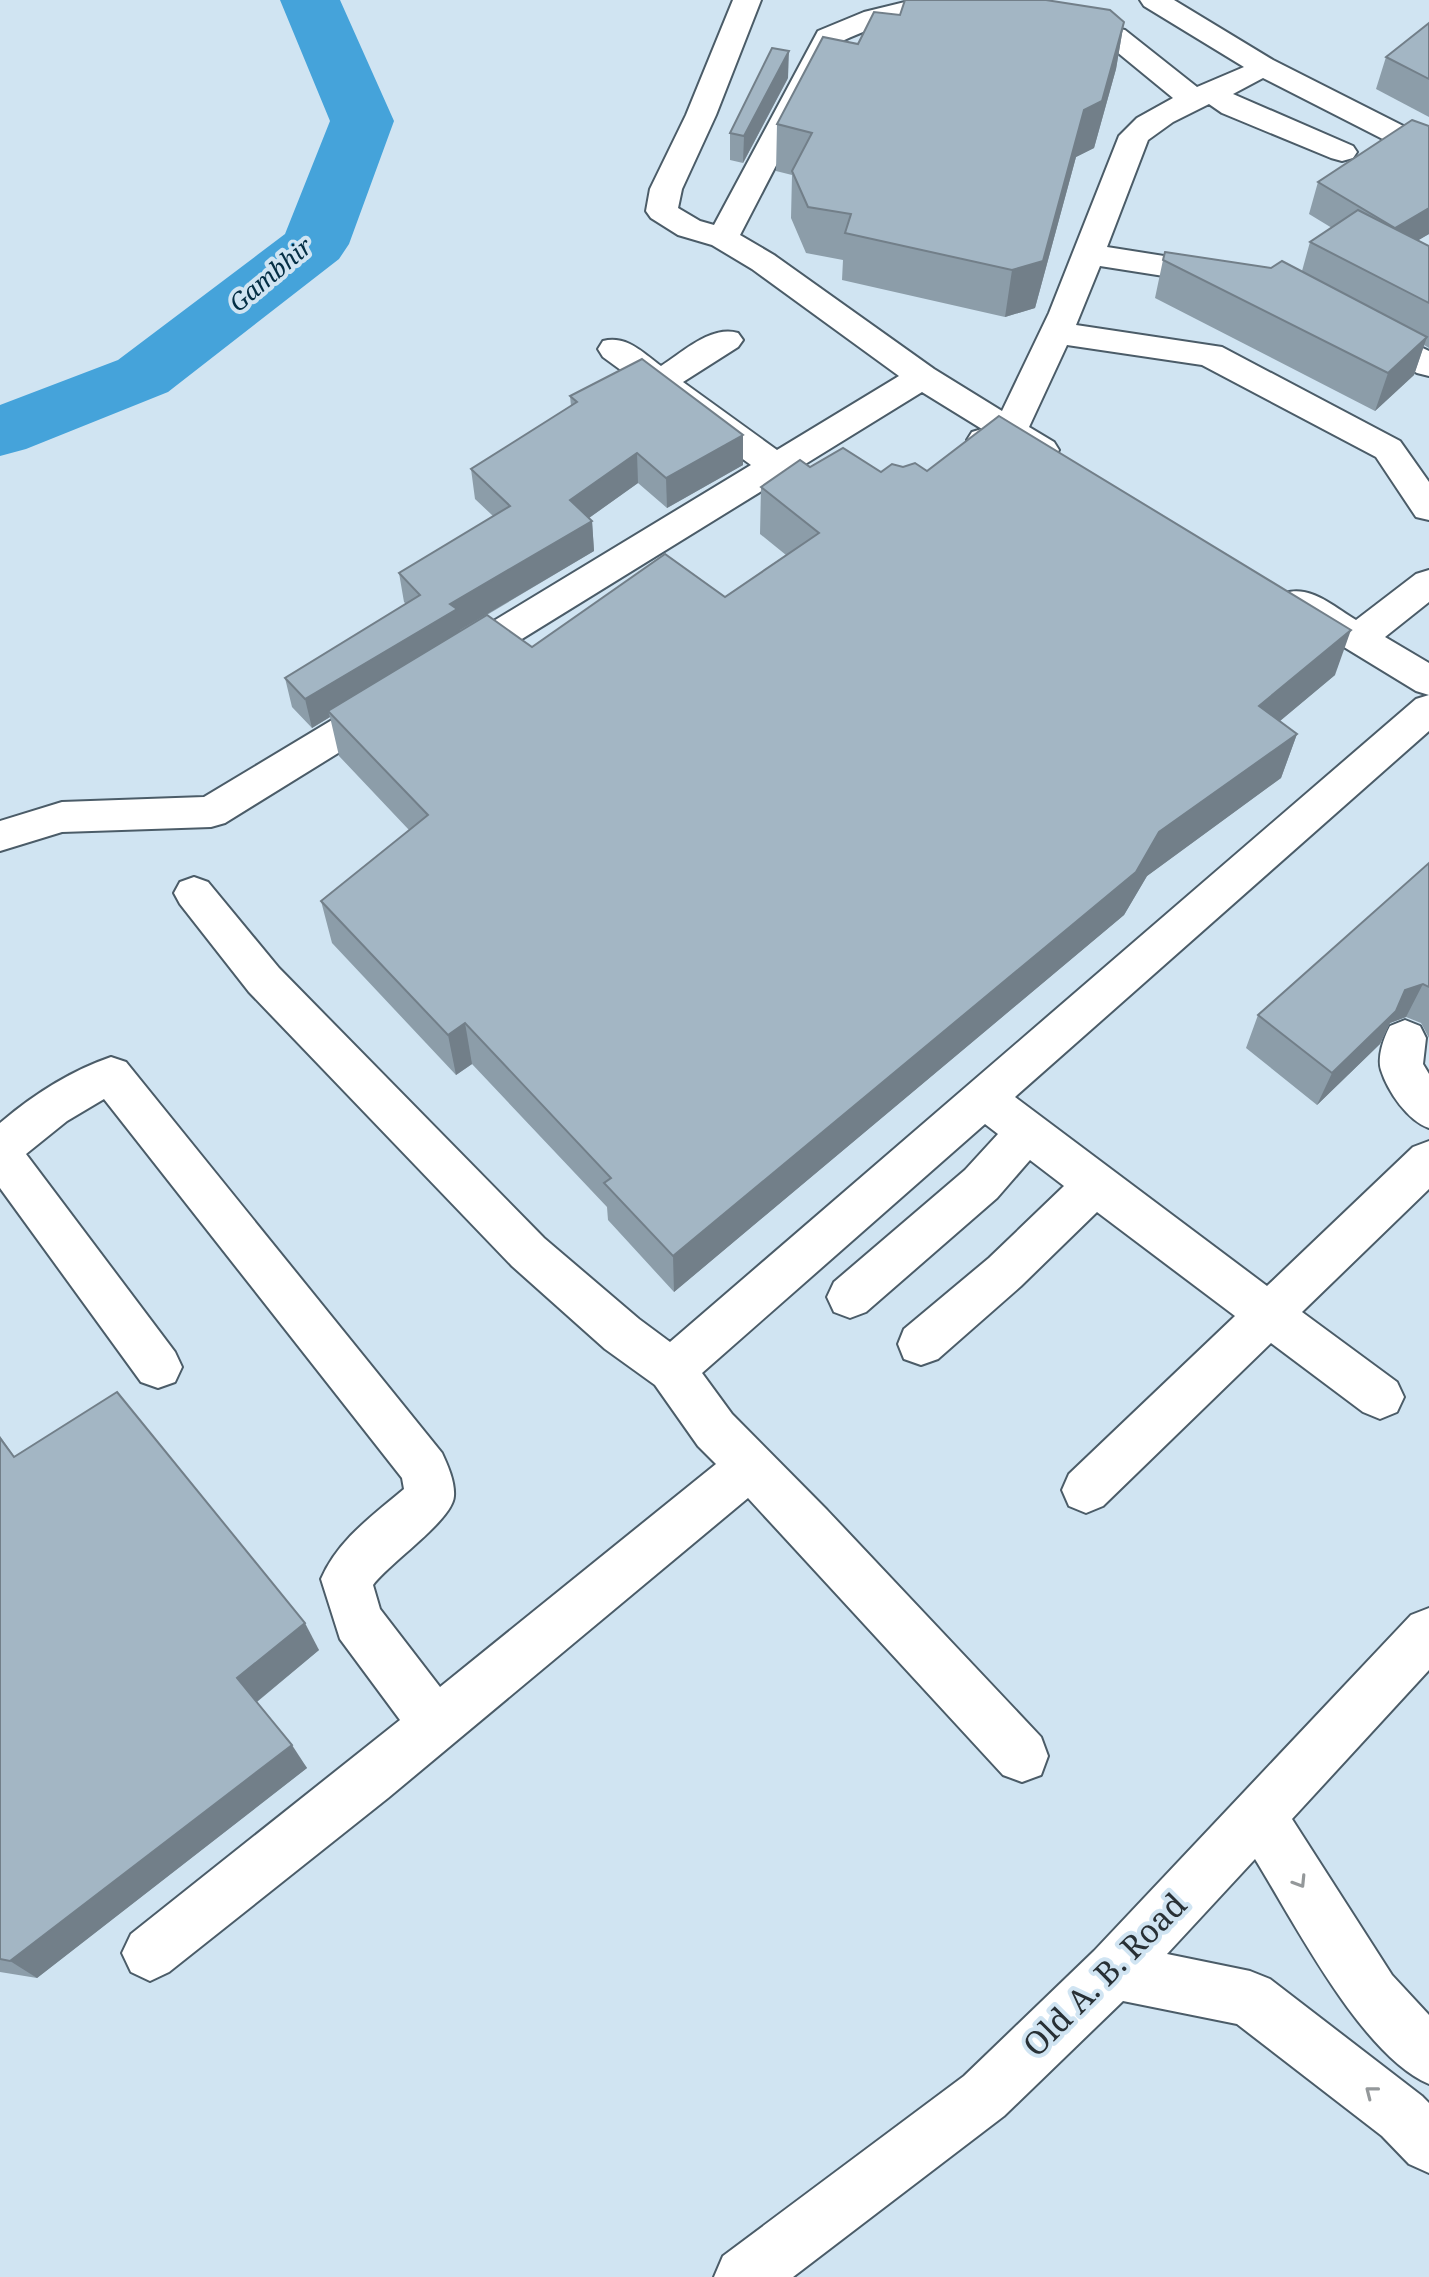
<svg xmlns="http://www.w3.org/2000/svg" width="1429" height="2277" font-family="'Noto Serif',serif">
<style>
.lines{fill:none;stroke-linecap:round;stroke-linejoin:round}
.river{fill:#45a3da;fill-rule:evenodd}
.minor-casing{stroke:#4b5c68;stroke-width:4}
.tertiary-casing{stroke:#4b5c68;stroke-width:4}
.minor{fill:#fff;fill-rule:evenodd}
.tertiary{fill:#fff;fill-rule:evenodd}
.wall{fill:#8c9da9}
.shaded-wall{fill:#727f89}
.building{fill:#a3b6c4;stroke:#727f89;stroke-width:2}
.oneway{stroke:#94989a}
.labels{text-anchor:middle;stroke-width:8;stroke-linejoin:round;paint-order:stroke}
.far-water-label{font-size:24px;font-style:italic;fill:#042e44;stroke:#d0e4f2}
.near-street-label{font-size:32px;fill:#283035;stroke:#d0e4f2}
</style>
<rect width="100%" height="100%" fill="#d0e4f2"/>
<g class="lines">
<path class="river" d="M280,0H340L394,121L349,244L339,259L168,392L26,449L0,456V405L118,360L285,234L330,121Z"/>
<g class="minor-casing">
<g id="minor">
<path d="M733,0H761L716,115L682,189L678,208L700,221L714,225L818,31L864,12L909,1L963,0L971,7L967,13C953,17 938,14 923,16C894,19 866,30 840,42L740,235L774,255L934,369L1002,411L1049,313L1119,136L1137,118L1173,98L1106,43L1054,33L1050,27L1054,21L1064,18L1125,30L1197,87L1244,67L1144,6L1140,0H1174L1273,60L1429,139V160L1418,157L1263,78L1233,94L1353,146L1357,152L1353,158L1342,161L1331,158L1222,113L1209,104L1173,122L1148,140L1107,247L1221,265L1232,268L1237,275L1232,282L1221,285L1100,266L1076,325L1222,347L1400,441L1429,482V520L1416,517L1376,457L1202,365L1067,345L1029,427L1054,442L1059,450L1054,458C1035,463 1023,454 1007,444L984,451L972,448L967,440L972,432L982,429L922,392L470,671L457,675L444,671L438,661L444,651L751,465L603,357L598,349L603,341C627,335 643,353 661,366C683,352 711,325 738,333L743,340L738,347L683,382L777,450L899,376L752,269L712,245L678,235L651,218L646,211L650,189L686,115Z"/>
<path d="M1365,321L1429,351V376L1417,373L1353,338L1349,331L1353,324Z"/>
<path d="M1429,570V602L1385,637L1429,663V695L1416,691L1285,611L1280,602L1285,593C1311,585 1334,607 1356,620L1416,574Z"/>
<path d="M385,692L398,696L404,706L398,716L225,823L211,827L62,832L0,851V821L62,802L204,797L372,696Z"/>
<path d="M1429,695V731L1015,1097L1267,1286L1413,1147L1429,1141V1189L1302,1312L1397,1382L1404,1397L1397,1412L1380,1419L1363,1412L1271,1343L1103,1506L1086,1513L1069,1506L1062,1490L1069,1474L1235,1316L1097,1212L1021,1286L938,1359L921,1365L904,1359L898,1344L904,1329L989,1258L1064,1186L1030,1160L997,1198L866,1312L850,1318L834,1312L827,1297L834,1282L965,1170L998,1134L985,1124L702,1373L732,1414L827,1510L1041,1737L1048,1756L1041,1775L1022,1782L1003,1775L748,1498L388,1798L169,1972L150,1981L131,1972L122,1953L131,1934L400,1720L340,1639L321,1579C338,1540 372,1516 404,1489L402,1478L104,1099L67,1121L26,1154L175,1352L182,1367L175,1382L158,1388L141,1382L0,1188V1123C33,1095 70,1071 111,1057L126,1062L442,1453C448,1466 455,1482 454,1496C453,1520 389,1563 373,1585L380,1609L440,1687L716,1464L698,1446L655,1385L605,1349L512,1266L249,992L180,904L174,893L180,882L194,877L208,882L279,968L544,1238L639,1319L670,1342L1416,699Z"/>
<path d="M1405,1020L1420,1026L1426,1038L1423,1064L1429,1074V1128C1408,1121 1388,1092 1381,1070C1377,1057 1384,1037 1390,1026Z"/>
</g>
</g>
<g class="tertiary-casing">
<path id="tertiary" d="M1429,1608V1670L1292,1819L1392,1975L1429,2015V2084C1362,2056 1294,1922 1255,1859L1167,1954L1250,1971L1270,1979L1422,2096L1429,2103V2173L1409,2164L1382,2136L1237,2024L1123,2001L1004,2116L793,2277H714L723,2256L964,2076L1094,1951L1411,1615Z"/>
</g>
<use href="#minor" class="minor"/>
<use href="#tertiary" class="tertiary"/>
</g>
<g class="wall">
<path d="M900,15L1124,22L1116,69L1094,148L1076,157L1035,308L1005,317L842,280L843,260L806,253L791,218L792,175L776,171L777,124L858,44Z"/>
<path d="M1429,23V117L1376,89L1386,57Z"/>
<path d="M788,78L743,163L730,160V133Z"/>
<path d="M1429,126V234L1418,240L1429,246V348L1424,345L1414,375L1375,411L1155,298L1163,260L1302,271L1310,242L1332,228L1309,214L1318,182Z"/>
<path d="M570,396L743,465L667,508L638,483L589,518L592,521L594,551L460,631L532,647L725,597L786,555L760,534L761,487L810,467L881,472L903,467L927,471L1335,675L1280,721L1297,734L1281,778L1147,876L1124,915L674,1292L608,1220L607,1207L472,1064L456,1075L332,943L321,901L409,830L339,756L330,717L312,728L292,707L285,678L406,604L404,602L399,573L493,516L475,499L471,469L571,406Z"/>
<path d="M1429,863V1038L1421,1023L1406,1017L1390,1023L1380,1044L1317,1105L1246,1048L1258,1015Z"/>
<path d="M0,1436L14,1456L319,1650L257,1702L307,1768L37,1978L0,1972Z"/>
</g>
<g class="shaded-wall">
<path d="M1124,22L1116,69L1094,148L1076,157L1035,308L1005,317L1012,270Z"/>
<path d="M789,51L788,78L743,163L744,136Z"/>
<path d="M1429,208V234L1385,260L1395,228Z"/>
<path d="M1427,337L1414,375L1375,411L1388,373Z"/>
<path d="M743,435V465L667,508L666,478Z"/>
<path d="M637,453L638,483L572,530L570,500Z"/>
<path d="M592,521L594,551L460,630L461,638L328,711L330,717L312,728L305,699L450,604Z"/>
<path d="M1351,630L1335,675L1244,751L1259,706Z"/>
<path d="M1297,734L1281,778L1147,876L1124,915L674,1292L673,1256L1159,832Z"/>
<path d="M1423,984L1406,1017L1390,1023L1380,1044L1317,1105L1332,1073L1405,990Z"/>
<path d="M465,1023L472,1064L456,1075L448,1035Z"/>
<path d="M305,1623L319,1650L254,1704L237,1678Z"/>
<path d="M292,1745L307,1768L37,1978L10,1961Z"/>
</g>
<g class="building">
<path d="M905,0H1046L1110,10L1124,22L1102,101L1084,110L1043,261L1012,270L845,233L851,214L808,207L792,171L812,133L777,124L823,37L858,44L874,12L900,15Z"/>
<path d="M1429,23V79L1386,57Z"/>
<path d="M772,48L789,51L744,136L730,133Z"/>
<path d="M1412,120L1429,126V208L1395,228L1318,182Z"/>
<path d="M1358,210L1429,246V303L1310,242Z"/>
<path d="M1165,252L1271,268L1282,261L1427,337L1388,373L1163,260Z"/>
<path d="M642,359L743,435L666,478L637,453L570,500L592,521L450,604L457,609L305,699L285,678L420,595L399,573L510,506L471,469L577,402L570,396Z"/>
<path d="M999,416L1351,630L1259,706L1297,734L1159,832L1136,872L673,1256L604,1183L611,1178L465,1023L448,1035L321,901L428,815L328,711L487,615L532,647L665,554L725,597L819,533L761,487L800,460L810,467L843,448L881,472L892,464L903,467L915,463L927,471Z"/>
<path d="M1429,863V987L1423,984L1405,990L1396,1011L1332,1073L1258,1015Z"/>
<path d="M117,1392L305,1623L237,1678L292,1745L10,1961L0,1959V1438L14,1457Z"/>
</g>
<defs><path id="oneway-chevron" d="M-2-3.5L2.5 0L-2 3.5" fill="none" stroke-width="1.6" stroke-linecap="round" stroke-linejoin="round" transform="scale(2)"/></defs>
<g class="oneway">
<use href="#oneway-chevron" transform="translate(1300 1882) rotate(58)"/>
<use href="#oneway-chevron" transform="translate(1371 2092) rotate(-142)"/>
</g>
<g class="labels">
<g class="far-water-label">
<text transform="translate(271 275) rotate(-40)" y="8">Gambhir</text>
</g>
<g class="near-street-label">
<text transform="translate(1105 1975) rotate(-45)" y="11">Old A. B. Road</text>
</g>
</g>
</svg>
